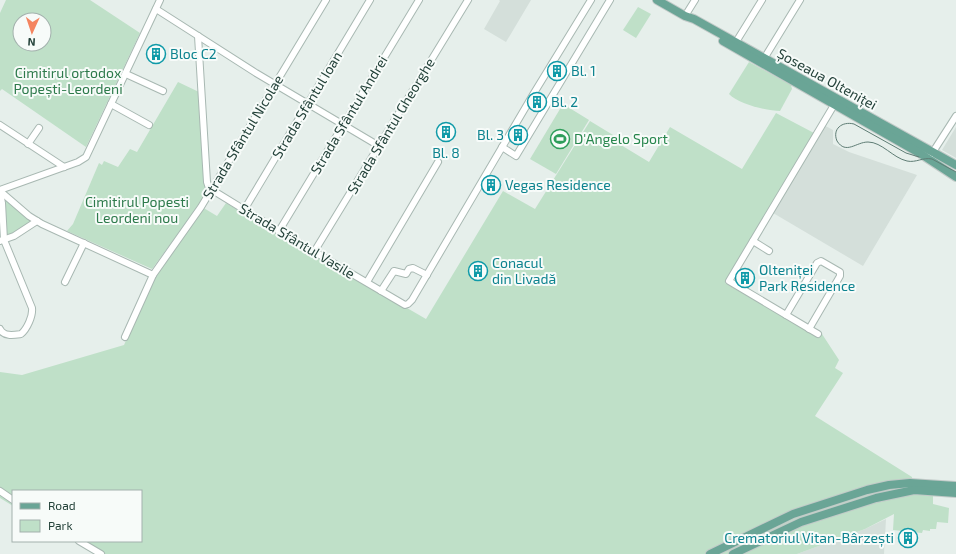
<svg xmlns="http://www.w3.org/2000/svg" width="956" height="554" font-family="'Exo 2',sans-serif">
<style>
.built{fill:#d4dfda}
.green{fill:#bfe0c8;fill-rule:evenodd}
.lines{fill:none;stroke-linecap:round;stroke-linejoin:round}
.minor-casing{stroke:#a8b8b2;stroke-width:8}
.major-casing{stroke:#c2cac8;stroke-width:10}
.minor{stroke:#fff;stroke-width:6}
.major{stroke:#6aa596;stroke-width:8}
.tram{stroke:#5f7d75;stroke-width:1}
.labels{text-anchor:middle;stroke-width:4;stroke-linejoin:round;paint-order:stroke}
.culture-label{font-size:14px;fill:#0d838f;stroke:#f7fbf9;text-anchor:start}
.park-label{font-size:14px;fill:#2d7a4b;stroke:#f7fbf9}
.street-label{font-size:14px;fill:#24423a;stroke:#f7fbf9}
.leisure-label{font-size:14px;fill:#27864d;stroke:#f7fbf9;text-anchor:start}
</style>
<rect width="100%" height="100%" fill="#e6efeb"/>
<g class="built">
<path d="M499,0H531L506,42L484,29L500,1Z"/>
<path d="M820,123L833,130V144L849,152L917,175L863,266L768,210Z"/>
<path d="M956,127V158L942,150Z"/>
<path d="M886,519L884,554H797L865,529Z"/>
</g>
<g class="green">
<path d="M6,0H90L140,33L86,147L2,89L0,91V13ZM20,20H44V44H20Z"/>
<path d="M638,7L651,14L636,38L623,30Z"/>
<path d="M749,62L791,85L792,89L780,111C767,111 738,104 729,94Z"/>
<path d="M178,82L199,92L206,193L199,205L152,269L67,231L73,224L99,163L102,165L104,161L118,167L130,149L137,152Z"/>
<path d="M563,104L589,120L556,174L530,159Z"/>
<path d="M776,113L814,133L725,283L819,338L822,334L839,360L835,368L843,373L815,416L912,477L913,493L933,495V504L949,508L948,523L937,522L936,529H930V531L923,530L922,533L893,530L894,514L865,529L797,554H94L73,541H141V491H13V506L0,498V372L22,375L124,345L156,273L202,207L217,216L226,203L426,319L503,191L535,209L590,121L618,138L616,142L649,162L670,127L742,169Z"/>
<path d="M5,199L31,222L9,236L6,235Z"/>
</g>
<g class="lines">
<g class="minor-casing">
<g id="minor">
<path d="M156,9L256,73L379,146"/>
<path d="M685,16L695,0"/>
<path d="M198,36L207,182L209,188L279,231L405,305L408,304L412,300L534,93L591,0"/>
<path d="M736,42L762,0"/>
<path d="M762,62L800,0"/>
<path d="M126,74L163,91"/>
<path d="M111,104L149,125"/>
<path d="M0,125L64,167"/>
<path d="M28,144L39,128"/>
<path d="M502,147L516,156L610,0"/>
<path d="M931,155L956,116"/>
<path d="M0,190L78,162L86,157L160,0"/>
<path d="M0,191L29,216L42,224L153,275"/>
<path d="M0,193L2,203L4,240L32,308C33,316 27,329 21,334C14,335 4,337 0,329"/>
<path d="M244,210L370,0"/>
<path d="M279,231L419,0"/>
<path d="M0,241L14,236L37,221"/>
<path d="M753,241L769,251"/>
<path d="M314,252L468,0"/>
<path d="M65,282L84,243"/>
<path d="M367,282L438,162"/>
<path d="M381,291L394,271L406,274L409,269L413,268L427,275"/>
<path d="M786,315L817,263L821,261L840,272V276L809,329"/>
<path d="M818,334L729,281L834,105"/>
<path d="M125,337L153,275L201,207L326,0"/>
<path d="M0,491L13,500"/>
<path d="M79,541L101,554"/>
</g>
</g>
<g class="major-casing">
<g id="major">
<path d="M657,0L685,16L694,19L956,165"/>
<path d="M723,41L921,154L956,177"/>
<path d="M710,554L793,514L867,490L889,485L910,483L956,486"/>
<path d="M733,554L801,522L876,498L914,490L956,493"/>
</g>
</g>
<use href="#minor" class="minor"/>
<use href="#major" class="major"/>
<path class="tram" d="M919,157L906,153L854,124C842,121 832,129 837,141C846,155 856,142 868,142C882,142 893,158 907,161C916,163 923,157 932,159L956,172"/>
</g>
<defs>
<g id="building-ring" transform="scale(1)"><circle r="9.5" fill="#f7fbf9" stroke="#0f9aa8" stroke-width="1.5"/><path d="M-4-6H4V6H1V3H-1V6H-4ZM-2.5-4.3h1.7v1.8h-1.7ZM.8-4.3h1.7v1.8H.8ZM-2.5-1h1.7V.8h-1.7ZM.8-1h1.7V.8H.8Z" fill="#0f9aa8"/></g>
<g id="stadium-ring" transform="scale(1)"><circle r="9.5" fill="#f7fbf9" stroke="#2e9e5b" stroke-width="1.5"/><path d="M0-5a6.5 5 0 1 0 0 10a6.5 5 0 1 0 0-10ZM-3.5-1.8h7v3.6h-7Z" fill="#2e9e5b"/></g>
</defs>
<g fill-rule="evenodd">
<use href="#building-ring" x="156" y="54"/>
<use href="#building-ring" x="557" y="71"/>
<use href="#building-ring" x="537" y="102"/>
<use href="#building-ring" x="446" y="132"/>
<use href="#building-ring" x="518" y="135"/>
<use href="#stadium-ring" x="560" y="139"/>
<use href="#building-ring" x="491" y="185"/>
<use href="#building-ring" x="478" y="271"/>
<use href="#building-ring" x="745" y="278"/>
<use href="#building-ring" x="908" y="538"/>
</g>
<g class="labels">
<g class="culture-label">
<text x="170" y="59">Bloc C2</text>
<text x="571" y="76">Bl. 1</text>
<text x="551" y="107">Bl. 2</text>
<text x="504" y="140" text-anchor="end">Bl. 3</text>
<text x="446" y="158" text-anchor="middle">Bl. 8</text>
<text x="505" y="190">Vegas Residence</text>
<text x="492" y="268">Conacul<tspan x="492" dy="16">din Livadă</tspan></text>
<text x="759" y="275">Olteniței<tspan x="759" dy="16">Park Residence</tspan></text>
<text x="894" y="543" text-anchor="end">Crematoriul Vitan-Bârzești</text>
</g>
<g class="park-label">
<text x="68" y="78">Cimitirul ortodox<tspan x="68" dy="16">Popești-Leordeni</tspan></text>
<text x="137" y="207">Cimitirul Popesti<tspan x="137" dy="16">Leordeni nou</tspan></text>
</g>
<g class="street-label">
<text transform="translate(827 79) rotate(29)" y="5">Șoseaua Olteniței</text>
<text transform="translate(307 105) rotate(-59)" y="5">Strada Sfântul Ioan</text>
<text transform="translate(349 115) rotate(-59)" y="5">Strada Sfântul Andrei</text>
<text transform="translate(391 126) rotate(-59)" y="5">Strada Sfântul Gheorghe</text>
<text transform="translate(243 137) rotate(-59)" y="5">Strada Sfântul Nicolae</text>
<text transform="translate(297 241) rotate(31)" y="5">Strada Sfântul Vasile</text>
</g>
<g class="leisure-label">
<text x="574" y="144">D'Angelo Sport</text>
</g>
</g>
<rect x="12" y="490" width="130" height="52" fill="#f7fbf9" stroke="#a3b1ad"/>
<rect x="20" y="503" width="20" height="6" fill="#6aa596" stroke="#a3b1ad"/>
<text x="48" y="510" font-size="12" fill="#24423a">Road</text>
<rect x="20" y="520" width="20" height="12" fill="#bfe0c8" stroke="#a3b1ad"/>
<text x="48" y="530" font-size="12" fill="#24423a">Park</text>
<g transform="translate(32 32) rotate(183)"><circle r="19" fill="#f7fbf9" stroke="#a3b1ad"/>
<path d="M0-3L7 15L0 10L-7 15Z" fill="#f4845f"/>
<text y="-6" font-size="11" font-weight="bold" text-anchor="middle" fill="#24423a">N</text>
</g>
</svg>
